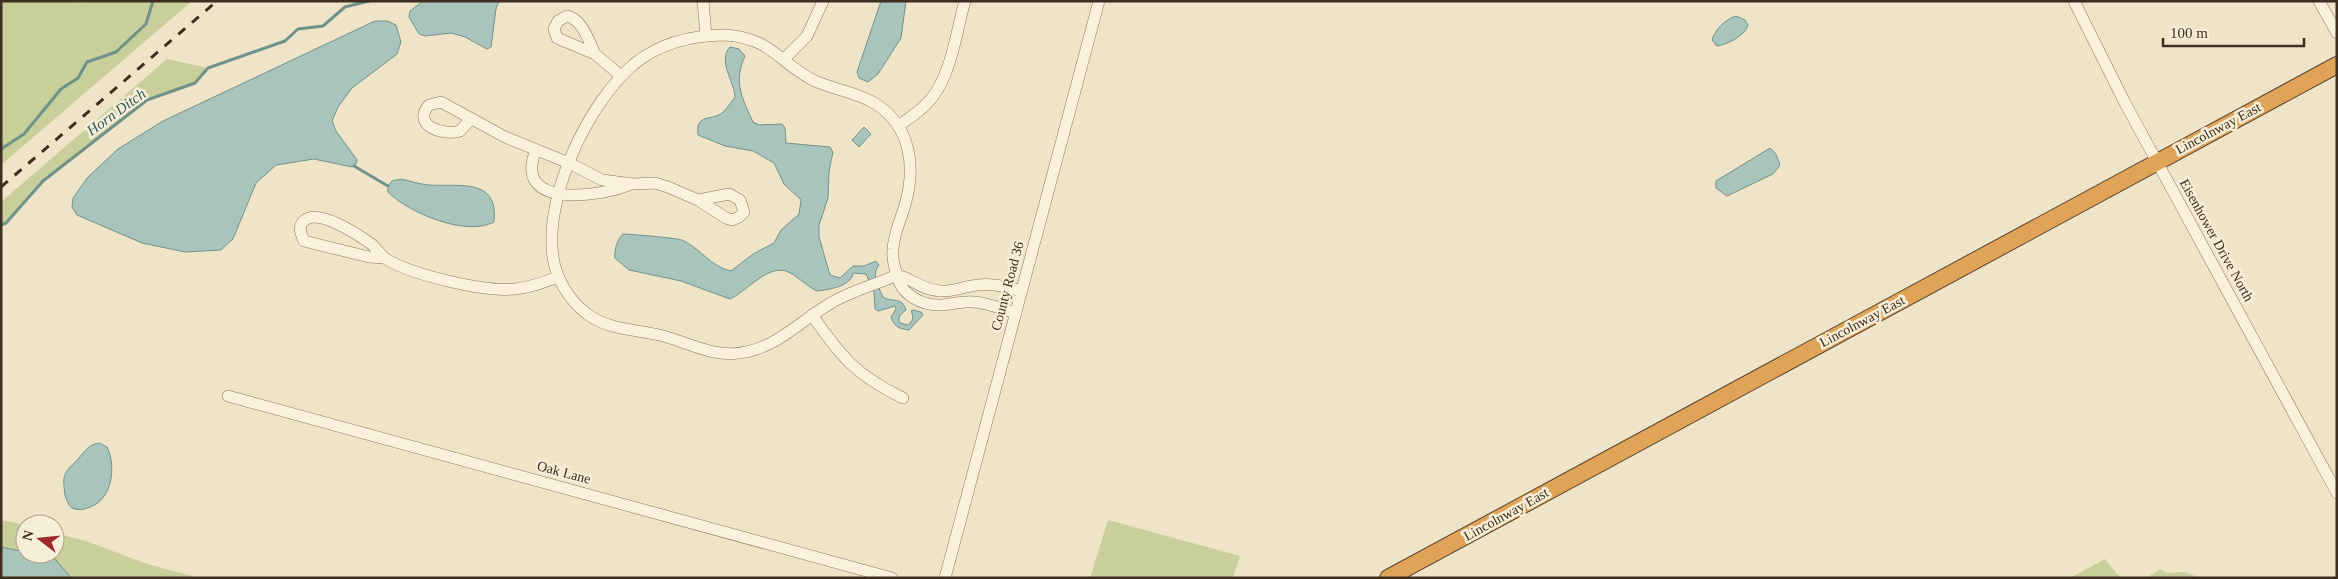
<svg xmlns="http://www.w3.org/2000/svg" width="2338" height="579" font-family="Georgia,serif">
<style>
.green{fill:#c9cf9b}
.water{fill:#a9c4bc;stroke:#6f938a}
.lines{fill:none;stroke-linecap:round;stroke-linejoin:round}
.stream{stroke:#6f938a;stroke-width:3}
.minor-casing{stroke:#8d765c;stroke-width:12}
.highway-casing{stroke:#5b4430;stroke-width:18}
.minor{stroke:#faf1dc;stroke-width:11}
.highway{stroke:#e0a458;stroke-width:16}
.rail{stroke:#3d2e20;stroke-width:3;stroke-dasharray:9 9;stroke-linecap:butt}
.labels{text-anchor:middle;stroke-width:5;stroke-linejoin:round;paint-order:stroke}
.street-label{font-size:14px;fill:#3d2e20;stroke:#f7eed8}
.water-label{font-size:15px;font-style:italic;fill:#2f5d5a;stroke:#f7eed8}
</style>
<rect width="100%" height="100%" fill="#f0e4c8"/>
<g class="green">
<path d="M1,1H67L78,3L97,1H192L1,165Z"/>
<path d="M167,59L208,68L195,83L147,100L43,181L6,223L1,225V202Z"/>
<path d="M1,520L25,525V554H55V533L86,541L147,564L200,578H1Z"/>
<path d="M1108,520L1240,556L1233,578H1090Z"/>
<path d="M2105,559L2117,574L2123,578H2070Z"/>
<path d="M2161,569L2166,573L2184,572L2201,578H2146Z"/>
</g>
<g class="water">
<path d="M423,1H499L496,9L491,47L487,49L465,37L451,33L425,36L419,34L409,17L410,11Z"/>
<path d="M881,1H906L901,38L878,74L868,82L859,78L857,72Z"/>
<path d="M1736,16L1745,20L1748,25C1745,36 1728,44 1717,46L1712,40C1715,29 1725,20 1736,16Z"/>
<path d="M375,21H387L396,25L401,42L397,54L352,88L338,107L332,121L336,131L357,160L356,164L352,167L314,159L276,165L256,183L233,239L221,250L185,252L142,243L77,215L72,207L73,198L88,177L118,149L163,121Z"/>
<path d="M730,47L739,49L745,56C733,82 742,98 753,122L759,125L782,124L785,128L786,143L830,147L833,152L829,171L828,198L819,225V237L830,275L840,278L853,266H864L876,261L879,265C871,275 878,286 883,297C892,303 902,296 906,310C901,314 897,317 900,323L908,325C913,321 914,317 911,311L913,310L921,312L923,315L909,330C900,329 894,327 891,317L896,309L895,306L878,311L875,309L874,292L866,274L853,273C852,286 828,290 817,291C806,286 797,275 786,271C767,265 746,292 730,299L681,281L629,270L615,258C614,250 617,240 623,234C628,234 677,238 682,240C700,248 711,267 731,271L753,254L774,243L781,230L799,214L801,200L784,184L774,163L753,151L725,146L698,135C695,113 712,121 722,113C727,109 731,102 735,97C735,83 717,61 730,47Z"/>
<path d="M864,127L871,134L859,147L852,140Z"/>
<path d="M1770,148L1776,154L1780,165L1773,174L1727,196L1716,188V181Z"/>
<path d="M401,179C410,181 419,184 429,185C459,187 499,177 494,222C466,237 409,213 388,192V186L392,181Z"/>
<path d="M99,443L107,447C117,467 112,502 87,508C83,510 77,510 72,508C68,505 66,499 65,495C62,472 64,474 79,458C86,450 88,445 99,443Z"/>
<path d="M1,547L25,552V554L55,559L71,578H1Z"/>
</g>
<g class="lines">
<g class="stream">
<path d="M1,149L24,134L61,89L78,78L87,62L116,52L146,24L153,1"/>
<path d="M354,166L388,186"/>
<path d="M1,225L6,223L43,181L147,100L195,83L208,68L285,41L298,29L323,26L345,7L369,1"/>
</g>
<g class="minor-casing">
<g id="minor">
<path d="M703,1L706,36"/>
<path d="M2074,1L2125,103L2337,493"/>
<path d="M2319,1L2337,33"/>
<path d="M726,35C774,39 778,63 815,81C835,90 857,92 876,104C911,127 916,167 905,205C901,219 894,233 893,249C892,258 894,266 897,275C875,285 851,291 831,303C803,319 778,346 746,352C714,359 689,342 659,335C633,329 609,330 587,314C569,300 556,279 553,257C544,196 588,103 634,64C660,43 693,35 726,35Z"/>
<path d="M595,54C589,41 582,19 567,16L558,21L554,29L557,38L595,54L621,76"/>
<path d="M784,59L807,36L823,1"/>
<path d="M470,120L460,131C444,136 411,126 429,105L441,102L505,137L569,163L602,180L633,184L655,183L668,187L698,200L726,218L732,220L739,217L744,212L740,200L729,194L698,200"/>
<path d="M898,126C910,118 922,110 931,99C952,73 956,32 965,1"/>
<path d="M536,150C511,210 602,197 631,184"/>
<path d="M384,258L369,257L304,241C301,234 297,226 305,220C319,209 357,234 370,243C376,247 380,255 386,259C412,275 484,292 514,289C530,288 544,282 558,277"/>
<path d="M1016,313C1002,309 988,303 974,302C963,301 953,304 942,305C922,306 901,295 897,275C913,279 920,289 940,291C951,292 960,288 971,286C988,282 1005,286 1021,291"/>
<path d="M812,315C841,357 857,376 903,398"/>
<path d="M228,396L892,578"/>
<path d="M945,578L1099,1"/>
</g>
</g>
<g class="highway-casing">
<path id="highway" d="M1388,578L2337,65"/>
</g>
<use href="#minor" class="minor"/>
<use href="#highway" class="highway"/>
<path class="rail" d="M1,187L217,1"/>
</g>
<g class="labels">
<g class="street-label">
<text transform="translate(2218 128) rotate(-28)" y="5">Lincolnway East</text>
<text transform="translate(2217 240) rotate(61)" y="5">Eisenhower Drive North</text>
<text transform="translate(1007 286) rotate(-75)" y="5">County Road 36</text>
<text transform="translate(1862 321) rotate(-28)" y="5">Lincolnway East</text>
<text transform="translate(564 472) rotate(15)" y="5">Oak Lane</text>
<text transform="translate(1506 514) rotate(-29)" y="5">Lincolnway East</text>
</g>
<g class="water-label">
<text transform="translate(116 112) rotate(-36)" y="5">Horn Ditch</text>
</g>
</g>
<rect width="2338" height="579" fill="none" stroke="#3d2e20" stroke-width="5"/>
<g transform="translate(40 539) rotate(286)"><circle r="24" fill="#f7eed8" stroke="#ada18e"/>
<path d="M0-4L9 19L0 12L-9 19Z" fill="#9e2a2b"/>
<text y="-8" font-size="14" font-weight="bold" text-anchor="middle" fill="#3d2e20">N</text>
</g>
<path d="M2163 38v8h141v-8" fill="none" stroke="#3d2e20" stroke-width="2.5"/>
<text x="2170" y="38" font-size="15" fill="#3d2e20" stroke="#f7eed8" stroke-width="4" paint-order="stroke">100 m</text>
</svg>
